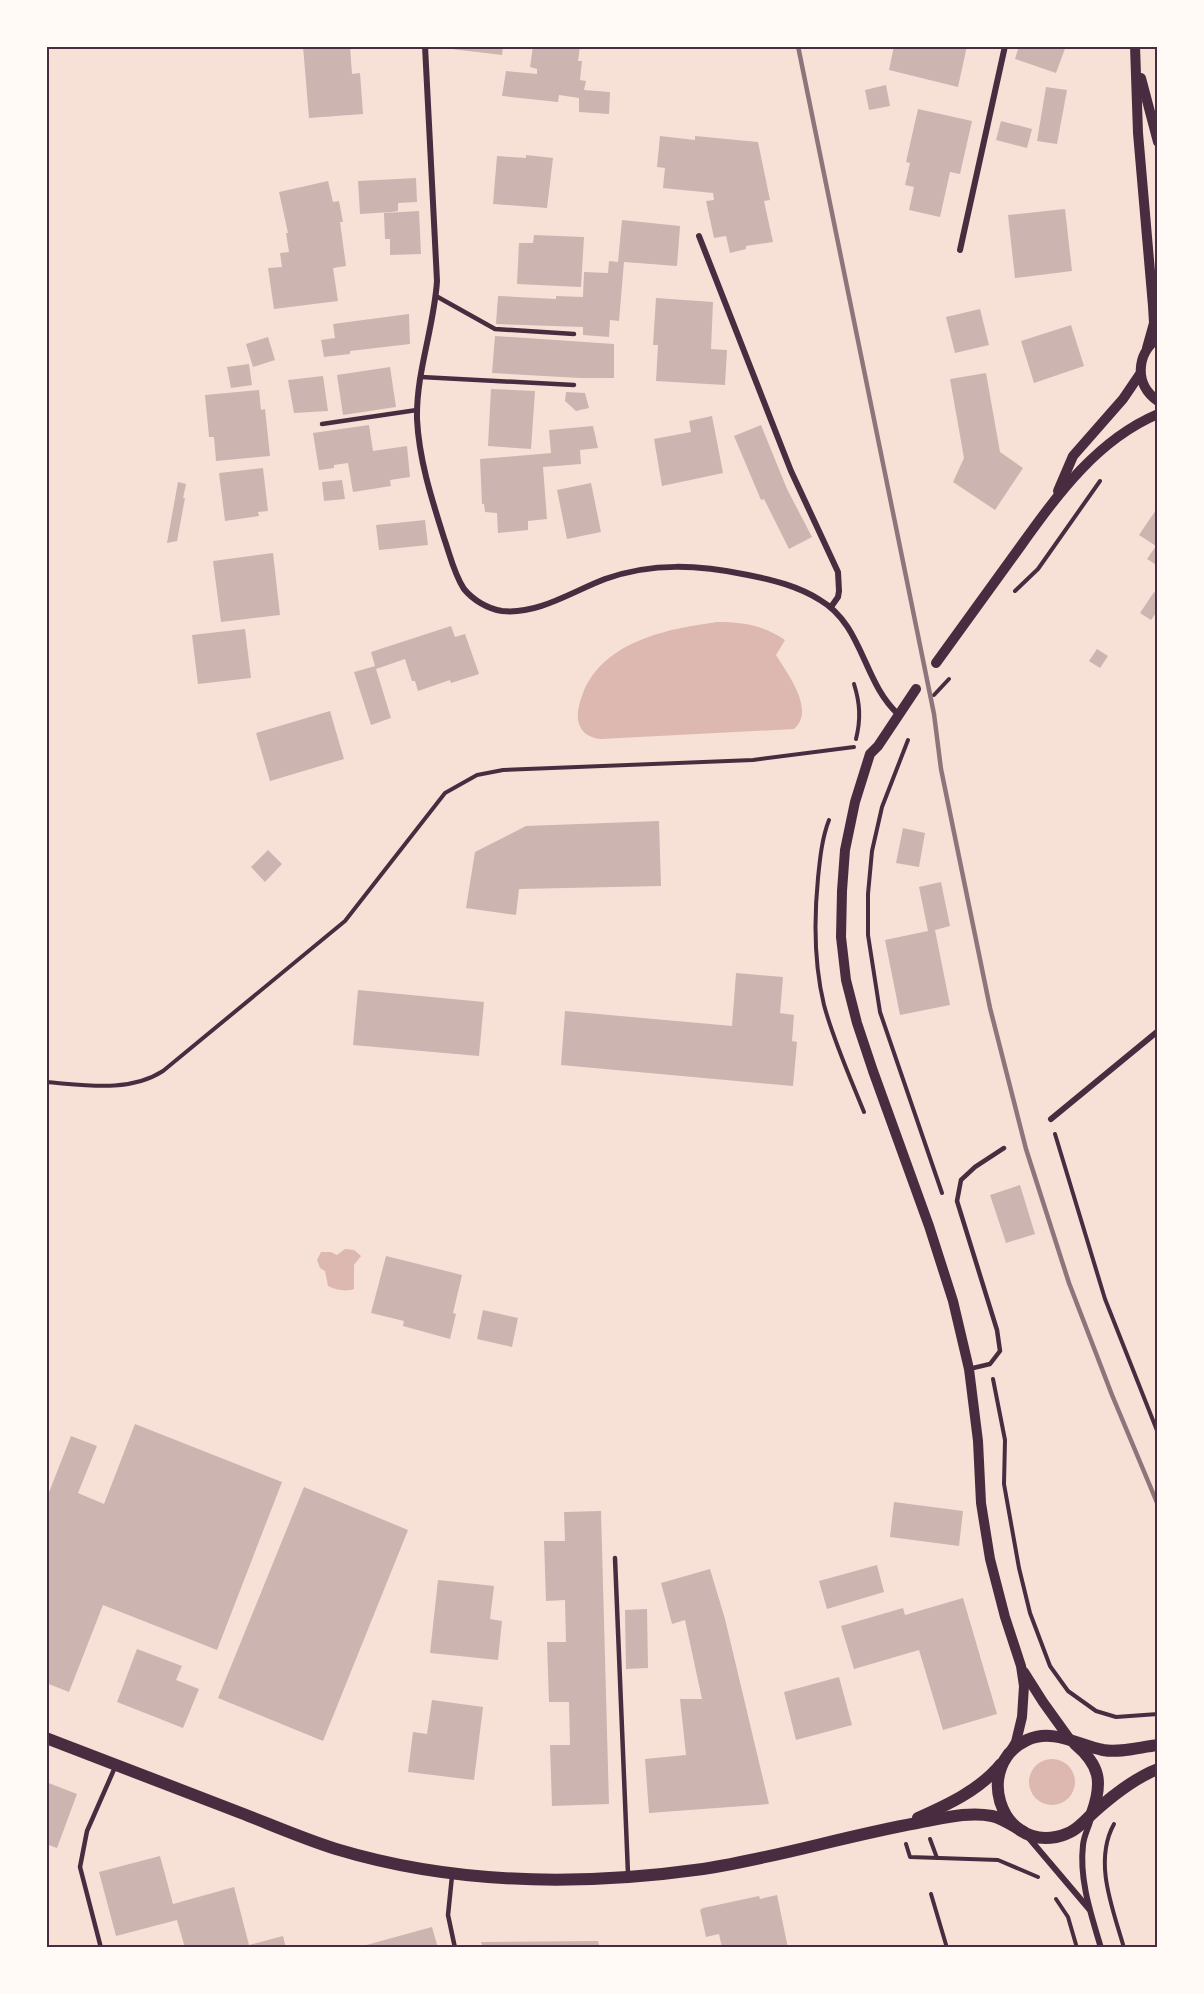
<svg xmlns="http://www.w3.org/2000/svg" width="1204" height="1994" font-family="'Playfair Display',serif">
<style>
.water{fill:#dcb8b0}
.building{fill:#ccb4b1}
.lines{fill:none;stroke-linecap:round;stroke-linejoin:round}
.path{stroke:#4a2c40;stroke-width:4}
.service{stroke:#4a2c40;stroke-width:4.5}
.minor{stroke:#4a2c40;stroke-width:6}
.tertiary{stroke:#4a2c40;stroke-width:10}
.secondary{stroke:#4a2c40;stroke-width:12}
.rail{stroke:#8f747c;stroke-width:4.5}
.neatline{fill:none;stroke:#4a2c40;stroke-width:2}
</style>
<rect width="100%" height="100%" fill="#f7e1d7"/>
<g class="water">
<path d="M717,622C743,622 763,625 785,640L776,655C787,673 816,710 794,729L601,739C589,738 580,732 578,720C577,711 580,701 583,693C604,641 667,629 717,622Z"/>
<path d="M345,1249L354,1250L361,1256L354,1265V1289C345,1292 336,1290 328,1286L325,1271L320,1268L317,1260L321,1252H331L337,1255Z"/>
<circle cx="1052" cy="1782" r="23"/>
</g>
<g class="building">
<path d="M303,46H350L352,74L360,73L363,114L309,118Z"/>
<path d="M443,46H503L502,55L443,48Z"/>
<path d="M533,46H580L578,61H582L580,80L586,81L584,90L610,92L609,114L579,112V98L559,95L558,102L502,96L506,71L537,74V69L530,67Z"/>
<path d="M894,46H967L958,87L889,70Z"/>
<path d="M1019,46H1066L1056,73L1015,59Z"/>
<path d="M886,85L890,106L869,110L865,90Z"/>
<path d="M1046,87L1067,90L1057,144L1037,141Z"/>
<path d="M918,109L972,121L960,174L950,172L940,217L909,210L914,187L905,185L910,163L906,162Z"/>
<path d="M1001,121L1032,129L1027,148L996,140Z"/>
<path d="M660,136L695,140V136L758,142L770,200L764,201L773,242L746,246V249L730,253L726,236L714,238L706,201L714,200L713,193L663,188L665,168L657,167Z"/>
<path d="M526,155L553,158L547,208L493,204L497,156L526,158Z"/>
<path d="M416,178L417,202L398,203V211L391,212L360,214L358,181Z"/>
<path d="M328,181L333,202L339,201L343,222H340L346,266L333,268L338,301L274,309L268,268L282,267L280,253L289,252L286,233H288L279,192Z"/>
<path d="M1065,209L1072,271L1015,278L1008,215Z"/>
<path d="M419,211L421,254L390,255V239H385L384,213Z"/>
<path d="M622,220L680,226L677,266L624,262L619,321L610,320L609,337L583,335V327L496,324L498,296L556,299V296L583,297L584,272L608,273L609,261L618,262Z"/>
<path d="M534,235L584,237L581,287L517,284L519,243H533Z"/>
<path d="M656,298L713,302L711,349L727,350L725,385L656,381L658,345H653Z"/>
<path d="M980,309L989,345L955,353L946,317Z"/>
<path d="M409,314L410,344L350,351V354L324,357L321,340L335,338L333,324Z"/>
<path d="M1071,325L1084,366L1034,383L1021,341Z"/>
<path d="M495,336L614,344V378H580L492,373Z"/>
<path d="M268,337L275,360L253,367L246,344Z"/>
<path d="M249,364L252,385L231,388L227,367Z"/>
<path d="M390,367L396,407L343,415L337,375Z"/>
<path d="M986,373L1000,452L1023,468L995,510L953,482L964,458L950,379Z"/>
<path d="M323,376L328,411L294,413L288,380Z"/>
<path d="M491,389L535,391L531,449L488,446Z"/>
<path d="M259,390L261,410L265,409L270,456L216,461L214,437H209L205,395Z"/>
<path d="M566,392L585,393L589,408L576,411L565,401Z"/>
<path d="M712,416L723,473L662,486L654,439L691,432L689,421Z"/>
<path d="M369,425L373,451L407,446L410,477L390,480L391,486L353,492L348,463L334,465V468L319,470L313,433Z"/>
<path d="M761,425L787,489L812,537L789,549L764,499L761,500L734,436Z"/>
<path d="M593,426L598,448L580,450L581,464L543,467L547,519L528,521V530L498,533L497,513L485,512L484,504H482L480,459L551,453L549,430Z"/>
<path d="M263,468L268,511L258,512L259,516L225,521L219,473Z"/>
<path d="M342,480L345,499L324,501L322,482Z"/>
<path d="M178,482L186,484L183,498H185L177,541L167,543Z"/>
<path d="M591,483L601,532L567,539L557,490Z"/>
<path d="M1158,507V566L1147,559L1156,546L1139,535Z"/>
<path d="M425,520L428,545L379,550L376,525Z"/>
<path d="M273,553L280,615L221,622L213,561Z"/>
<path d="M1154,592L1158,595V610L1151,620L1140,613Z"/>
<path d="M451,626L455,637L465,634L479,674L451,683L450,680L418,691L415,681H412L405,659L376,669L391,718L371,725L354,672L375,666L371,652Z"/>
<path d="M245,629L251,678L198,684L192,635Z"/>
<path d="M1097,649L1108,656L1100,668L1089,661Z"/>
<path d="M330,711L344,759L270,781L256,733Z"/>
<path d="M659,821L661,886L519,889L516,915L466,908L475,852L526,826Z"/>
<path d="M903,828L925,833L919,867L896,863Z"/>
<path d="M268,850L282,864L265,882L251,867Z"/>
<path d="M941,882L950,926L935,930L950,1005L900,1015L885,940L928,931L919,887Z"/>
<path d="M736,973L783,977L780,1013L794,1015L792,1041L797,1042L793,1086L561,1065L565,1011L732,1026Z"/>
<path d="M358,990L484,1002L479,1056L353,1045Z"/>
<path d="M1020,1185L1035,1234L1006,1243L990,1195Z"/>
<path d="M386,1256L462,1275L453,1313L456,1314L450,1339L403,1326L404,1321L371,1313Z"/>
<path d="M483,1310L518,1318L512,1347L477,1339Z"/>
<path d="M135,1424L282,1482L217,1650L103,1605L69,1692L46,1683V1500L71,1436L97,1446L78,1493L104,1504Z"/>
<path d="M304,1487L408,1530L323,1741L218,1698Z"/>
<path d="M894,1502L963,1511L959,1546L890,1537Z"/>
<path d="M601,1511L609,1804L552,1806L550,1745H570L569,1702H549L547,1642H566L565,1600L546,1601L544,1541H565L564,1512Z"/>
<path d="M877,1565L884,1592L827,1609L819,1581Z"/>
<path d="M710,1569L725,1619L769,1804L649,1813L645,1759L686,1755L680,1699H702L685,1620L672,1624L661,1583Z"/>
<path d="M438,1580L494,1586L490,1619L502,1621L498,1660L430,1653Z"/>
<path d="M963,1598L997,1714L943,1730L919,1650L854,1669L841,1626L903,1608L905,1615Z"/>
<path d="M647,1609L648,1668L626,1669L625,1610Z"/>
<path d="M137,1649L182,1666L176,1680L199,1689L183,1728L117,1702Z"/>
<path d="M839,1677L852,1725L796,1740L784,1692Z"/>
<path d="M432,1700L483,1707L474,1780L408,1772L413,1732L427,1734Z"/>
<path d="M46,1782L77,1794L57,1848L46,1844Z"/>
<path d="M160,1856L173,1904L234,1887L249,1945L283,1936L286,1948H185L177,1920L116,1936L99,1872Z"/>
<path d="M777,1895L788,1948H722L719,1934L706,1937L700,1910L703,1908L759,1896L760,1899Z"/>
<path d="M432,1927L438,1948H359V1947Z"/>
<path d="M598,1941L600,1948H483L481,1942Z"/>
</g>
<g class="lines">
<g class="path">
<path d="M1015,591L1038,569L1100,481"/>
<path d="M854,684C860,703 861,719 856,739"/>
<path d="M934,695L949,679"/>
<path d="M908,740L882,807L872,851L868,894V935L880,1012L942,1193"/>
<path d="M829,820C822,838 820,858 818,878C814,919 814,964 824,1005C834,1042 850,1077 864,1112"/>
<path d="M46,1082C85,1085 129,1093 163,1071L345,921L445,793L477,775L503,770L753,760L854,747"/>
<path d="M1055,1134L1105,1299L1158,1433"/>
<path d="M993,1379L1005,1440L1004,1484L1019,1568L1030,1613L1050,1666L1068,1691L1096,1711L1116,1717L1158,1714"/>
<path d="M1114,1824C1093,1862 1113,1909 1124,1948"/>
<path d="M930,1839L937,1858"/>
<path d="M906,1844L910,1857L998,1860L1038,1877"/>
<path d="M931,1894L947,1948"/>
<path d="M1056,1899L1068,1917L1077,1948"/>
</g>
<g class="service">
<path d="M436,296L495,329L574,334"/>
<path d="M421,377L574,385"/>
<path d="M322,424L417,410"/>
<path d="M969,1369L990,1364L1000,1351L997,1330L957,1201L961,1180L975,1167L1004,1148"/>
<path d="M615,1558L628,1874"/>
<path d="M452,1876L448,1915L455,1948"/>
<path d="M101,1948L80,1867L87,1831L116,1765"/>
</g>
<g class="minor">
<path d="M425,46L437,281C434,328 416,372 417,419C419,460 432,500 444,538C450,555 454,574 464,589C473,600 488,609 502,611C538,615 573,591 605,579C653,562 699,565 748,575C773,580 798,586 820,600C863,625 863,682 898,714"/>
<path d="M699,236L791,471L838,572L839,591L838,597L831,607"/>
<path d="M960,250L1005,46"/>
<path d="M1051,1119L1158,1031"/>
<path d="M1091,1818C1089,1827 1084,1835 1083,1845C1079,1880 1091,1914 1101,1948"/>
<path d="M1028,1837L1089,1909"/>
</g>
<g class="tertiary">
<path d="M1135,46L1138,133L1153,306L1154,323L1147,348"/>
<path d="M1141,78L1158,142"/>
<path d="M1158,338C1136,354 1134,385 1158,401"/>
<path d="M1058,491L1073,456L1123,399L1140,374"/>
<path d="M936,663C961,628 987,593 1012,558C1052,503 1092,442 1158,414"/>
<path d="M916,689L878,746L870,754L855,802L845,850L842,891L841,937L846,980L857,1023L873,1071L929,1226L953,1301L969,1369L978,1441L981,1503L990,1559L1005,1617L1021,1666L1024,1686L1022,1717L1016,1742L1010,1752"/>
<path d="M1024,1672L1043,1702L1071,1741"/>
</g>
<g class="secondary">
<path d="M46,1738C111,1763 176,1788 241,1813C272,1825 304,1839 336,1849C455,1885 581,1886 703,1869C775,1858 845,1836 917,1823C941,1819 967,1811 992,1816C1003,1818 1014,1827 1024,1832"/>
<path d="M1075,1744C1100,1765 1103,1782 1092,1813"/>
<path d="M1158,1745C1140,1747 1120,1753 1103,1750C1078,1745 1053,1728 1027,1740C974,1765 999,1848 1056,1837C1075,1833 1080,1825 1093,1813C1112,1796 1134,1778 1158,1769"/>
<path d="M918,1818C947,1805 980,1790 1001,1764"/>
</g>
<path class="rail" d="M798,46L934,714L941,769L990,1008L1026,1149L1069,1283L1112,1395L1158,1505"/>
</g>
<rect width="1204" height="1994" fill="none" stroke="#fffaf5" stroke-width="96"/>
<rect x="48" y="48" width="1108" height="1898" class="neatline"/>
</svg>
